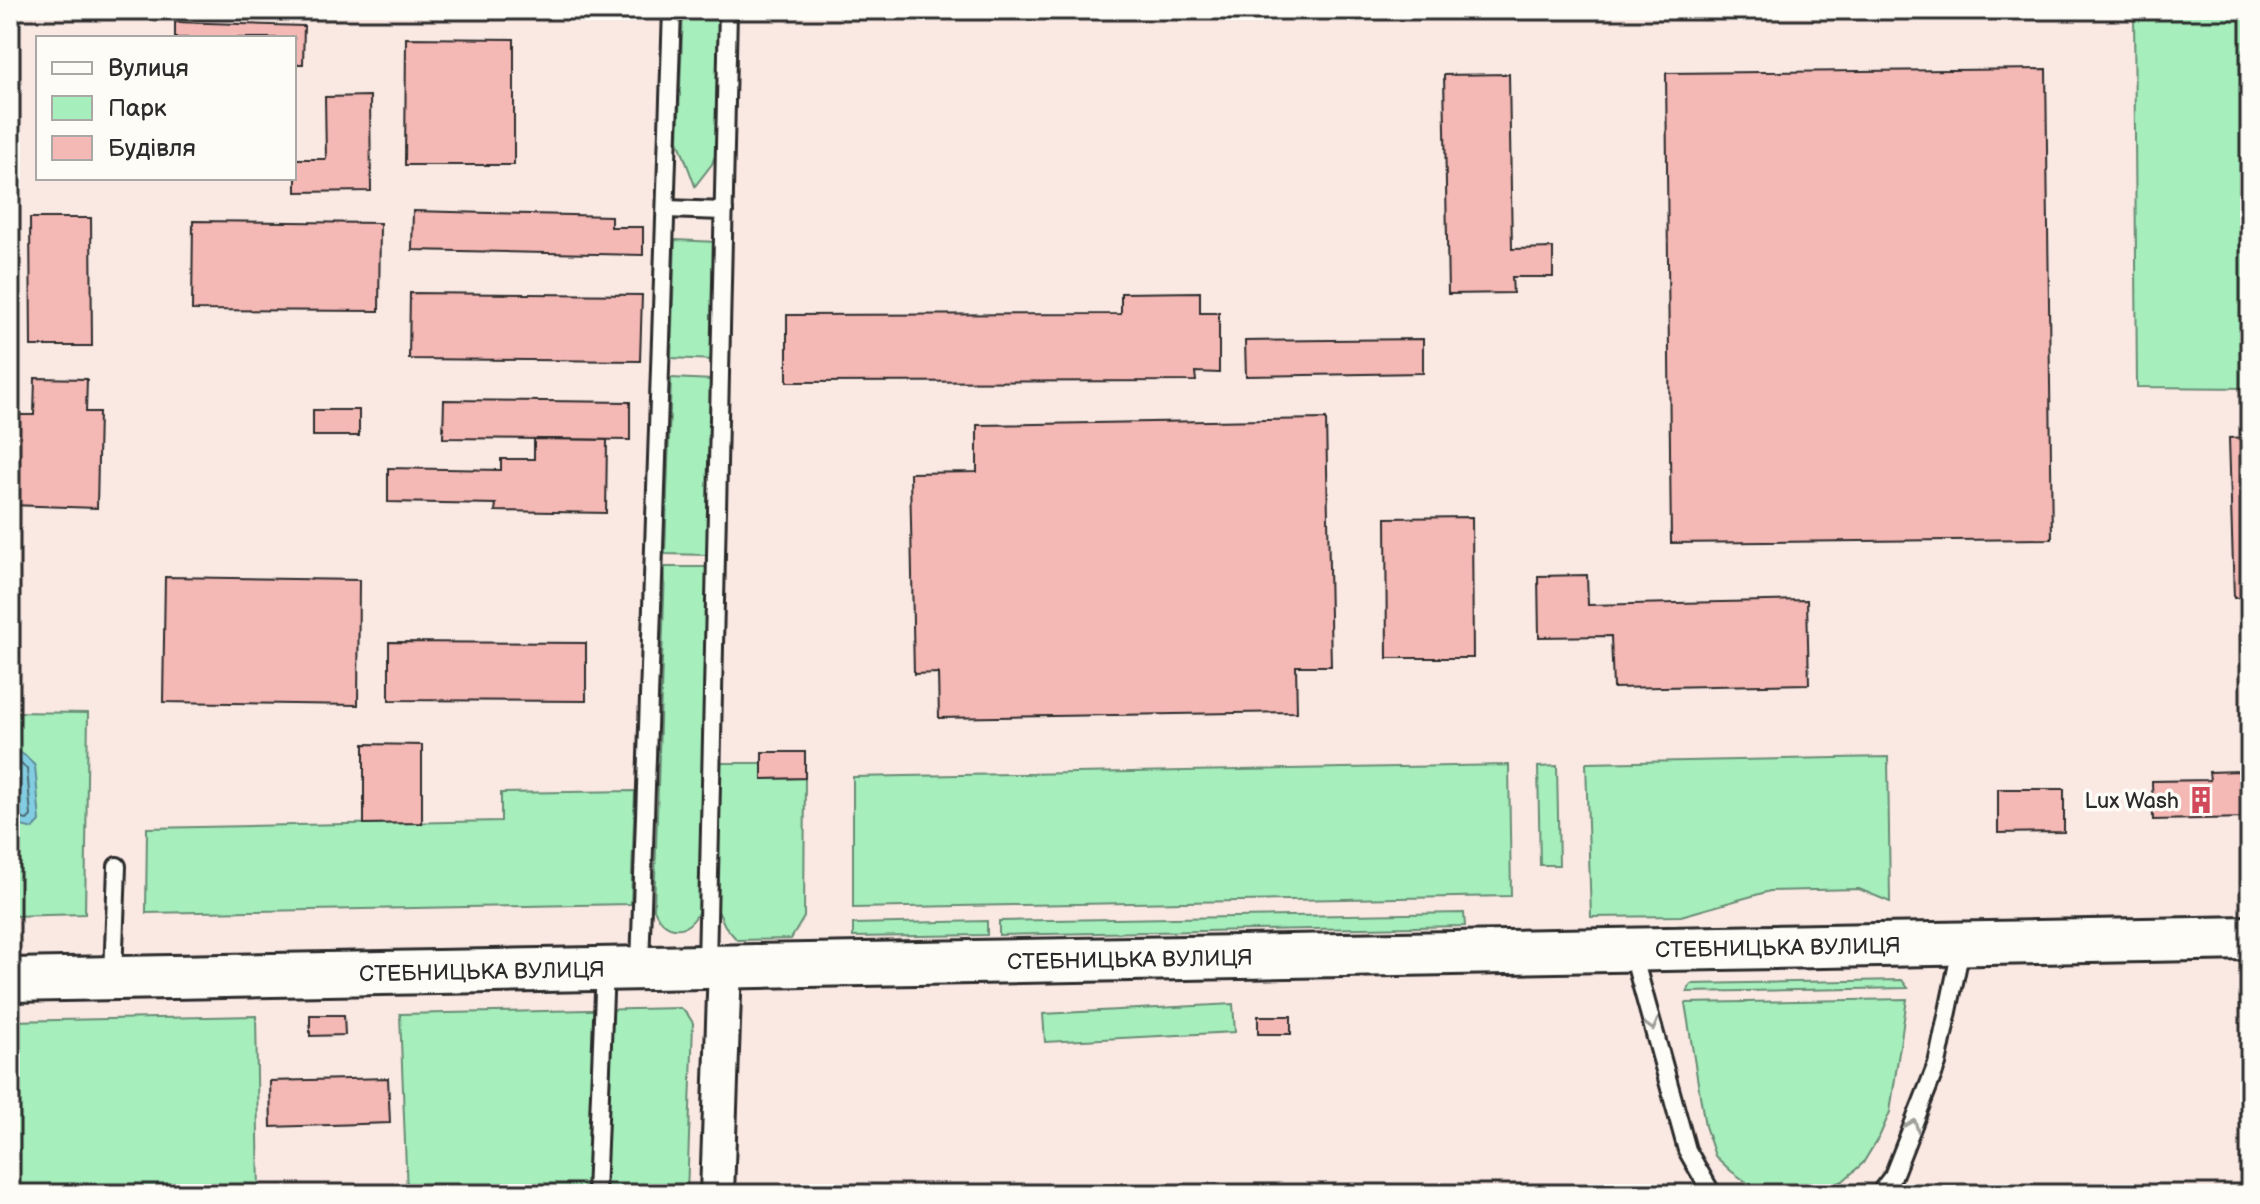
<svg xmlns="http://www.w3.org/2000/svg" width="2260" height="1204" font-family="'Balsamiq Sans',sans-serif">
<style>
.green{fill:#a6eebc;stroke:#688c74;stroke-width:2}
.water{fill:#82cde1;stroke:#5f8c98;stroke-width:2}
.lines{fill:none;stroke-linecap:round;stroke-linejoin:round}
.shore{stroke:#4e6c74;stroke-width:2}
.building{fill:#f4b8b5;stroke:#2b2b2b;stroke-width:2}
.service-casing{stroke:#2b2b2b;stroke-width:22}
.minor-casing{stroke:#2b2b2b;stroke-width:38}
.tertiary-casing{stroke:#2b2b2b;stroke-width:48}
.service{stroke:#fdfcf7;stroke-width:16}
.minor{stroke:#fdfcf7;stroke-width:32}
.tertiary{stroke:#fdfcf7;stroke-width:42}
.oneway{stroke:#9e9e9b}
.labels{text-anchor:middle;stroke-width:7;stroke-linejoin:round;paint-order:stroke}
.poi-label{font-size:22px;fill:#2b2b2b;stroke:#fdfcf7;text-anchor:end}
.street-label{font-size:22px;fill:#2b2b2b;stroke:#fdfcf7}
</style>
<rect width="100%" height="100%" fill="#fae8e3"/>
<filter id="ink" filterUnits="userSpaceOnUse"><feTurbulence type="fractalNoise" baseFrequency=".0125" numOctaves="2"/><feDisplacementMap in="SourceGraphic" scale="16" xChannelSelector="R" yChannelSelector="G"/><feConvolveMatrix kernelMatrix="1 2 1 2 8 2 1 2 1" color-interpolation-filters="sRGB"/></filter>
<g filter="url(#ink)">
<g class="green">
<path d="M683,10H723L719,144L712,164L695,186L678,140Z"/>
<path d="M2134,10H2250V388L2137,387Z"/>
<path d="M675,240L717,242L714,360L671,358Z"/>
<path d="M671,378L713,380L709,555L665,554Z"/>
<path d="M665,567H708L699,910C689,936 663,933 654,909Z"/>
<path d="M10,712L88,713L85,914L10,916Z"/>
<path d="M1888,757L1890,902L1859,889L1770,891L1681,916L1591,917L1586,763Z"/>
<path d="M720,763H762L763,779L805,778L804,917L791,939L737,940L725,926L717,909Z"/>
<path d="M1509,765L1511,896L853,908V777Z"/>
<path d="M1557,766L1559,865H1540L1538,767Z"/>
<path d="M635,791L631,904L146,913L147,828L501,821V793Z"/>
<path d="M1464,913L1465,926L999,935V921Z"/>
<path d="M987,921V935L853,937V924Z"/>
<path d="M1902,980L1908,988L1687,992L1691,984Z"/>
<path d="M1907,999L1890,1112L1880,1135L1863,1163L1843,1181L1823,1190L1779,1191L1752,1186L1731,1171L1715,1156L1705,1126L1685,1003Z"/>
<path d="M1233,1004L1235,1032L1045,1042L1043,1014Z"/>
<path d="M680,1008L688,1015L693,1023L687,1194H407L400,1014Z"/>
<path d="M256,1016L259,1194H10V1021Z"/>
</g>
<path class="water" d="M10,746L27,757L35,766L40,821L33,829L10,823Z"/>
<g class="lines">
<path class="shore" d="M10,755L27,769L31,816L27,820L10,816"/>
</g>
<g class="building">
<path d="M620,10H657V19L619,17Z"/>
<path d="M175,22L304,26L303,64H294V38H175Z"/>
<path d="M406,38L514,39V165H405Z"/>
<path d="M2046,69L2052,539L1671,543L1666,73Z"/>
<path d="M1509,74L1512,249L1553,248V277H1512L1513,293L1448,294L1444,75Z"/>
<path d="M370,96L371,191L296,192V159H326L325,97Z"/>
<path d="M413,211L611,216V227H643V255L412,250Z"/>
<path d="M30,218H91L92,346H31Z"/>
<path d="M193,221L380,223L379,311L192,310Z"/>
<path d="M1200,292V313H1219V373L1195,372L1196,381L787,382V315L1121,314V293Z"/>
<path d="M410,293L642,295L640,361L409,359Z"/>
<path d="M1423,339V373L1246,376L1245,341Z"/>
<path d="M35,378L87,379L86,412H99L97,508L10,505L12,451H16L17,415H34Z"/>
<path d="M444,400L630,402V440L443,438Z"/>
<rect x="313" y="410" width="46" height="26"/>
<path d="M1326,419L1331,666H1296L1297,712L939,718L938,673L914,674L910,473L977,472V425Z"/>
<path d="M2250,437V598H2234L2229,438Z"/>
<path d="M534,439L607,440L606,513L495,511L496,504L388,502V468L501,470V459H534Z"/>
<path d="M1472,517L1473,658H1387L1386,518Z"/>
<path d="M1587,575L1588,605L1807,600L1809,684L1613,688L1611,636L1539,637L1538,576Z"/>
<path d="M165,577L359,580L358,705L163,702Z"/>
<path d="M389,642L586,643V701L389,700Z"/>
<path d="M364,744L422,745V823L364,824Z"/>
<path d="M762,752H805V778L762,779Z"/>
<path d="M2239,771L2240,781H2250V818L2153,820L2152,781L2210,780L2209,772Z"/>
<path d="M1998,789H2064V832L1998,833Z"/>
<path d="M310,1015H344L345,1035L310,1036Z"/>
<rect x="1258" y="1016" width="33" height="18"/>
<path d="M388,1078L390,1123L271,1127L270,1081Z"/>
</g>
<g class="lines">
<g class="service-casing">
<g id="service">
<path d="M666,209L724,211"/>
<path d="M1632,951L1687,1150L1712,1194"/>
<path d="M707,965L728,10"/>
<path d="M640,966L672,10"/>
<path d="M113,976L117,866"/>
<path d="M596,1194L605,968"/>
<path d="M1879,1194L1893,1176L1937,1064L1962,944"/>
</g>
</g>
<g class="minor-casing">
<path id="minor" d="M717,1194L725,966"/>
</g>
<g class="tertiary-casing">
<path id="tertiary" d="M10,980L2250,938"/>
</g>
<use href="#service" class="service"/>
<use href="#minor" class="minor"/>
<use href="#tertiary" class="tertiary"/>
</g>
<defs><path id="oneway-chevron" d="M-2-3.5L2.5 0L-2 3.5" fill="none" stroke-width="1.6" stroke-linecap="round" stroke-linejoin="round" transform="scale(2)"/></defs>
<g class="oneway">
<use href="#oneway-chevron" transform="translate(1652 1025) rotate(75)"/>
<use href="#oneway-chevron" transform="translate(1913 1125) rotate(-68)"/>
</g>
</g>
<defs>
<g id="building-bare" transform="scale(2.16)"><path d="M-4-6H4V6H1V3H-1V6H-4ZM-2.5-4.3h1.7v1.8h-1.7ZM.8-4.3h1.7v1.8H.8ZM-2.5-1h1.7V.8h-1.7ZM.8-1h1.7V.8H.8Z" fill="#d1495b" stroke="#fdfcf7" stroke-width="2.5" paint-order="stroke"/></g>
</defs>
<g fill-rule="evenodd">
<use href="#building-bare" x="2201" y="800"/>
</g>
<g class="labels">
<g class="poi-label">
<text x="2179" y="808">Lux Wash</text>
</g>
<g class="street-label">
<text transform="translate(1778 947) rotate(-1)" y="8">СТЕБНИЦЬКА ВУЛИЦЯ</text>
<text transform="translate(1130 959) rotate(-1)" y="8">СТЕБНИЦЬКА ВУЛИЦЯ</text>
<text transform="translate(482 971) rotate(-1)" y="8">СТЕБНИЦЬКА ВУЛИЦЯ</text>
</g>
</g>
<rect width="2260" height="1204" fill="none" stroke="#fdfcf7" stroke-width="40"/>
<rect x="20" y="20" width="2220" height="1164" fill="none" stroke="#2b2b2b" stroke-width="3" filter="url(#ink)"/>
<rect x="36" y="36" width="260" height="144" fill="#fdfcf7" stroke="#a9a8a5" stroke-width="2"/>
<rect x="52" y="62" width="40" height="12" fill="#fdfcf7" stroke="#a9a8a5" stroke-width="2"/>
<text x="108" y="76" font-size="24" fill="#2b2b2b">Вулиця</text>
<rect x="52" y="96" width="40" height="24" fill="#a6eebc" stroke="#a9a8a5" stroke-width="2"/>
<text x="108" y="116" font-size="24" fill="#2b2b2b">Парк</text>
<rect x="52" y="136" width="40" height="24" fill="#f4b8b5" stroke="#a9a8a5" stroke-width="2"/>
<text x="108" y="156" font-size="24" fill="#2b2b2b">Будівля</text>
</svg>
